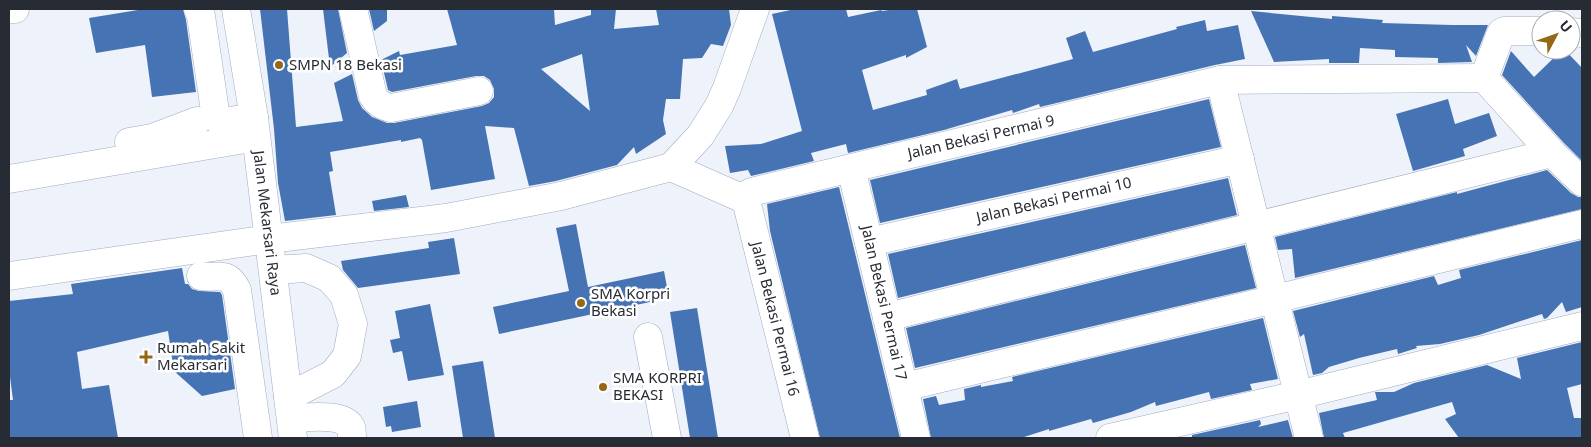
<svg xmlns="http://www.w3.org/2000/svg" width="1591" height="447" font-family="'Noto Sans',sans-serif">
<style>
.building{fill:#4673b4;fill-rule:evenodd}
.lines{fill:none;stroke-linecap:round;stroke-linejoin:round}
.minor-casing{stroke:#9facbf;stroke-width:29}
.minor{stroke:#fff;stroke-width:28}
.poi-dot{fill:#946814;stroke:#fff;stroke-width:2}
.labels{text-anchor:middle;stroke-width:5;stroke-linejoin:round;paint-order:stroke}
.poi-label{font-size:15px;fill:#272c34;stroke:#fff;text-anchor:start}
.street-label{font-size:15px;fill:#272c34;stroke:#fff}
</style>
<rect width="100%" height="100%" fill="#eef3fb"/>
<g class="building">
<path d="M144,9H183L186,20L196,92L152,97L145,45L96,53L89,18Z"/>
<path d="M260,9H287L296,127L343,121L334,83L352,74L358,100L362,108L372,117L387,123H394L482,106L489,103L494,97V89L490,80L484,76H476L392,92L388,90L381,60L399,51L400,55L457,45L447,9H554L555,25L591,15V9H616L614,29L659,25L656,9H729L731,25L723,46L711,44L702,58L683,59L680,99H666L663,120L666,134L636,154L634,147L617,165L556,181L529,186L514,128L485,126L495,179L431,190L422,140L420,138L401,142V140L330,152L333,171L329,172L336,215L285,221L278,183L274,129ZM582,54L590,111L541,69Z"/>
<path d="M323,9H338L347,53L330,67Z"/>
<path d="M369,9H387V21L374,31Z"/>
<path d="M795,9H846L848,17L881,10L882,11L896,9H917L927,47L906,58V55L862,70L873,110L927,95L926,90L957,79L960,89L1073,59L1066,38L1085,31L1093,52L1177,29L1176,27L1205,20L1207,31L1238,25L1245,59L1215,65L1040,107L1039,104L1013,113L1012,110L944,130L848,153L846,144L811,153L814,161L751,176L748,170L730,173L725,146L761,144L802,131L772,14Z"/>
<path d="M1251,11L1332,19V16L1383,20L1382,23L1452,25H1488L1476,56L1466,45L1472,62L1438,63V58L1395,57V50L1360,48L1359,63H1329V59L1274,62Z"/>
<path d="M1562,50H1565L1582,68V161L1563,142L1502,75L1511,51L1534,77Z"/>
<path d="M1209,99L1221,147L880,223L870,180Z"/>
<path d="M1448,99L1455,124L1489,113L1497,136L1463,149L1465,156L1413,171L1396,114Z"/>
<path d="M1547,170L1571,193L1578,197H1582V209L1295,278L1292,249L1278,250L1275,237L1457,192V194Z"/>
<path d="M1228,178L1237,215L898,298L888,254Z"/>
<path d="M839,187L900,438H820L770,231L767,204Z"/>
<path d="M406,195L409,207L374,211L372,201Z"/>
<path d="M576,224L588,287L664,271L669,298L499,334L493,307L569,291L556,228Z"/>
<path d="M454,238L460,274L358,288L343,270L341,261L429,248L428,242Z"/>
<path d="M1582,240V307L1566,312L1562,302L1547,318L1544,319L1542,314L1479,335L1440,344L1416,346L1417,348L1398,354L1397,349L1359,358L1329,367L1322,373L1313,375L1304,334L1300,337L1293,311L1434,276L1438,285L1461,278L1459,270Z"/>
<path d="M1245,245L1256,288L915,368L906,328Z"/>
<path d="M182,268L185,284H188L192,289L199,291L220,292L222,295L235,389L202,396L174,371L168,331L77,352L82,389L109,385L118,438H9V400H13L9,369V301L73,294L71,284Z"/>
<path d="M430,304L444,375L408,381L402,351L393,353L390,340L400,338L395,311Z"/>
<path d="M697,308L718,438H690L670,312Z"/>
<path d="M1263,318L1278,379L1250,384L1252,390L1211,399L1209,392L1156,406L1155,402L1131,412L1093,423L1091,419L1049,431V429L1021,438H931L923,399L936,396L939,405L965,400L964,389L981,385V387L1013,381L1012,377Z"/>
<path d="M1582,342V384L1567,388L1574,418H1582V438H1459L1445,419L1456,414L1452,402L1343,433L1345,438H1324L1319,413L1377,400L1375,392H1394L1414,383L1487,365L1521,379L1517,358Z"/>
<path d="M483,361L495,438H463L452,366Z"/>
<path d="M417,401L421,427L392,432L391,426L386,427L383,407Z"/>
<path d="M1260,420L1261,424L1258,427L1288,420L1293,438H1192V435Z"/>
</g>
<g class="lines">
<g class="minor-casing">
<g id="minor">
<path d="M9,9H15"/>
<path d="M198,9L201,16L216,118L221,122L254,118"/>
<path d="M236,9L254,118L293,438"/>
<path d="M353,9L373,96C377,103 382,106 391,108L479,91"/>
<path d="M1541,31H1504L1501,33L1484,78L1552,153"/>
<path d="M1571,32L1582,33"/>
<path d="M1220,80L1309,438"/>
<path d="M129,142L152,138L197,121"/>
<path d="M671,167L746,200"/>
<path d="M851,168L916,438"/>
<path d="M9,179L256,137"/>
<path d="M746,200L751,192L1220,80L1484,78"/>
<path d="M746,200L805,438"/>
<path d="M869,242L1240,159"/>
<path d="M273,270L306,268L329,278L344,295L353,324L347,356L333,374L288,397"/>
<path d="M9,276L269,239L446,218L561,196L671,167L700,136L719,106L727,88L755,9"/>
<path d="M201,276C219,279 227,270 237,290L258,438"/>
<path d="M887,317L1552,153L1582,182"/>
<path d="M648,337L667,438"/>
<path d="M904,387L1275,299L1582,224"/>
<path d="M291,418C305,418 343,412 351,427C352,430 352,435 352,438"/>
<path d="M1110,438L1298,395L1582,326"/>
</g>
</g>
<use href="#minor" class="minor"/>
</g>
<g class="poi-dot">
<circle cx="279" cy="65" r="5"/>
<circle cx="581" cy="303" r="5"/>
<path d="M143.5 349.5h5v5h5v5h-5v5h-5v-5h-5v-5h5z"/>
<circle cx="603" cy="387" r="5"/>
</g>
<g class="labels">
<g class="poi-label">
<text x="289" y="70">SMPN 18 Bekasi</text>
<text x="591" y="299">SMA Korpri<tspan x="591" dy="17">Bekasi</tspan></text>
<text x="157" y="353">Rumah Sakit<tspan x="157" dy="17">Mekarsari</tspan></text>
<text x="613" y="383">SMA KORPRI<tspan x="613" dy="17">BEKASI</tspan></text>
</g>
<g class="street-label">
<text transform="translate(981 137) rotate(-13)" y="5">Jalan Bekasi Permai 9</text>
<text transform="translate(1054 200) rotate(-13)" y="5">Jalan Bekasi Permai 10</text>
<text transform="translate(267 223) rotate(83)" y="5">Jalan Mekarsari Raya</text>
<text transform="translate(884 303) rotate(77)" y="5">Jalan Bekasi Permai 17</text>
<text transform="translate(775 319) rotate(76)" y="5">Jalan Bekasi Permai 16</text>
</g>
</g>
<rect width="1591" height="447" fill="none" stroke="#272c34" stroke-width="20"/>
<g transform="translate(1556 35) rotate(49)"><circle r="24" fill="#ffffff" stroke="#a9abae"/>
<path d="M0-4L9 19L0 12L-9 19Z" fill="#946814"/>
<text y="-8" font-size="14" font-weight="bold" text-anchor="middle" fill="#272c34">U</text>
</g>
</svg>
